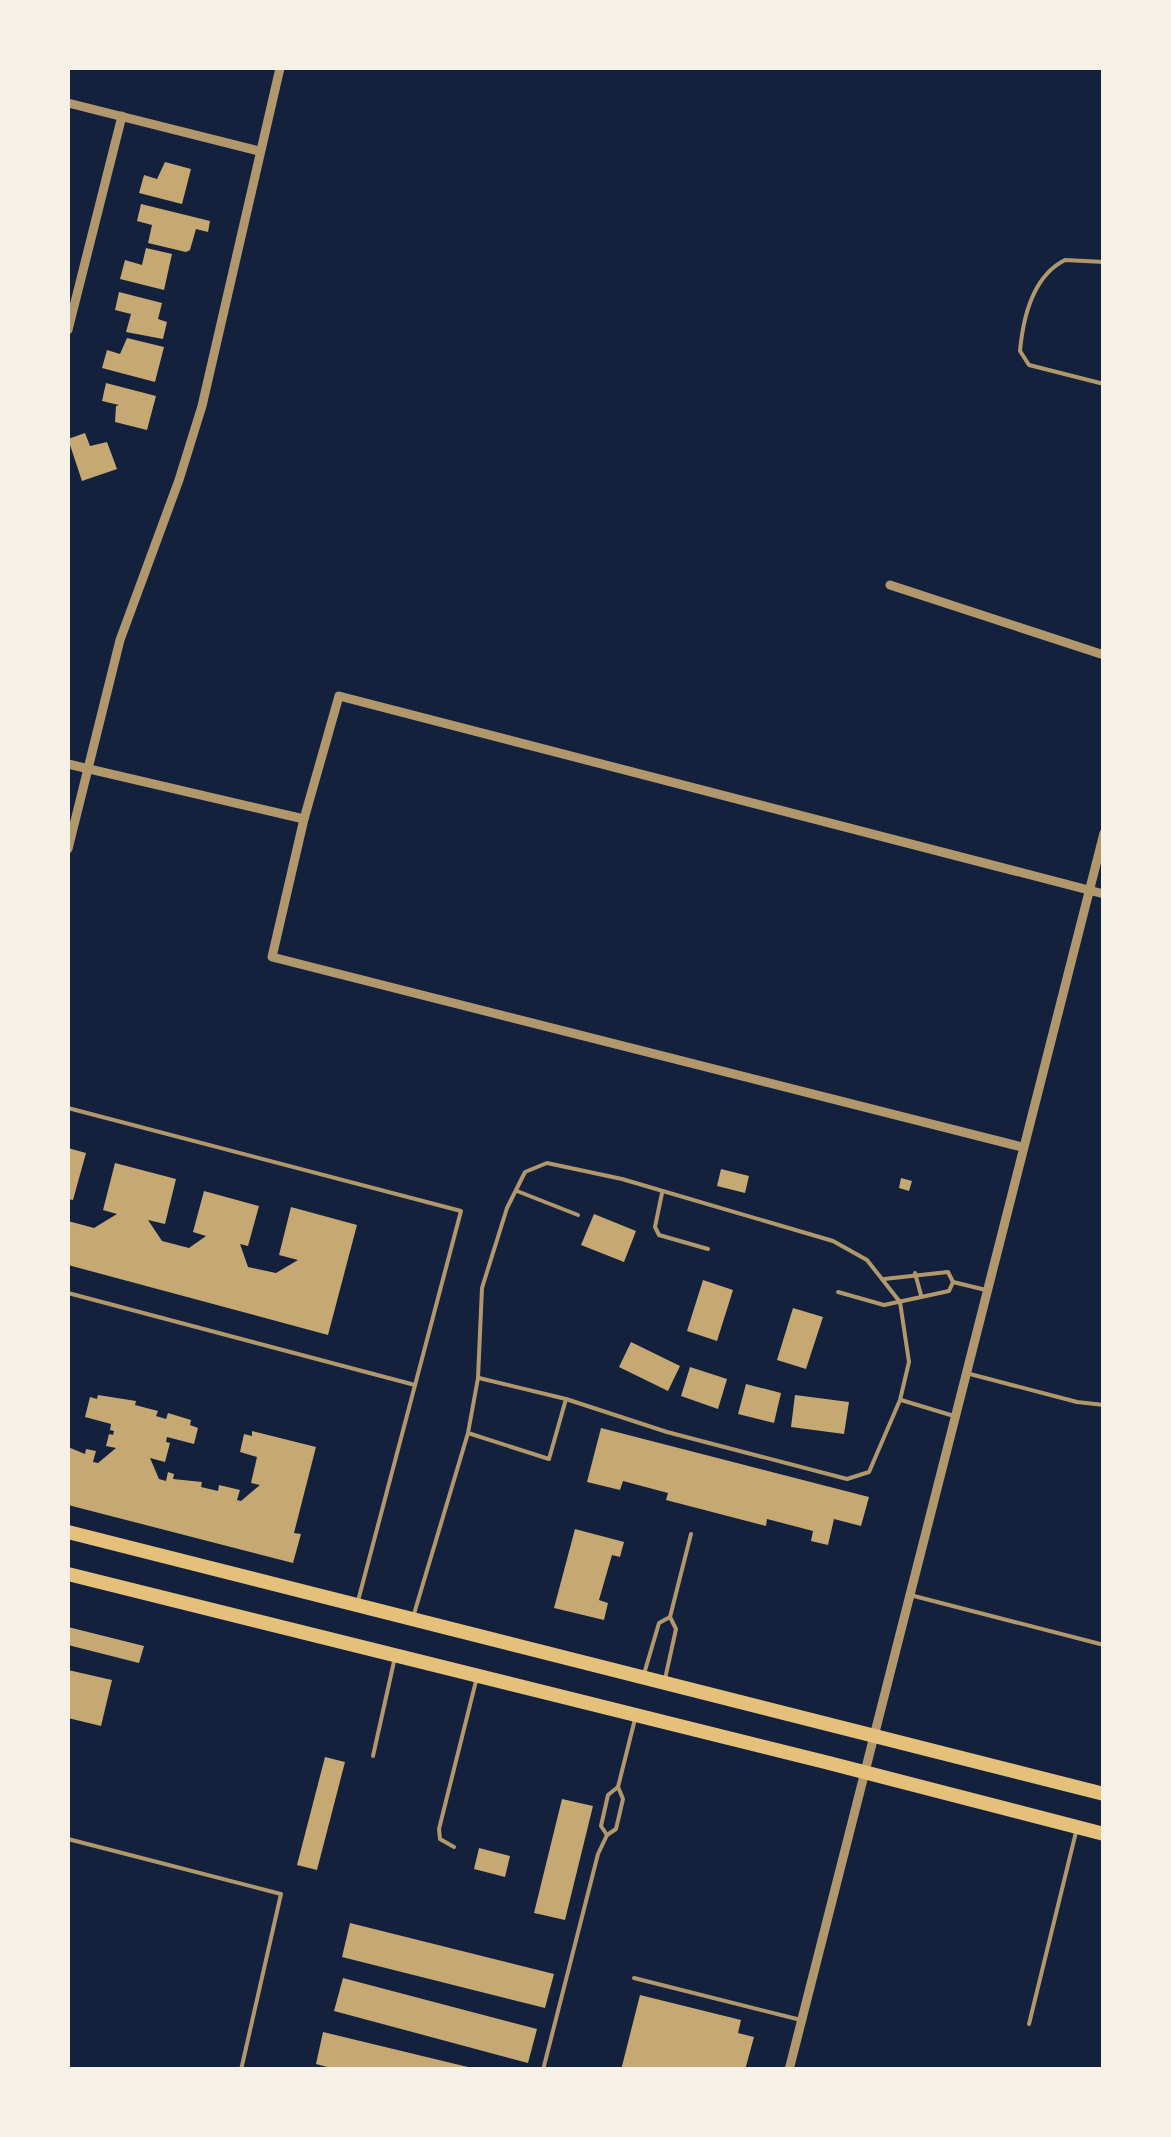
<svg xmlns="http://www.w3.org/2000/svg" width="1171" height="2137" font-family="Signika,sans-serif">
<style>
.building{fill:#c6a872}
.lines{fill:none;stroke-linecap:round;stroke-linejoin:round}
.service{stroke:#b1986c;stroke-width:4}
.minor{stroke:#b1986c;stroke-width:9}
.primary{stroke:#e5c07b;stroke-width:14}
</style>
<rect width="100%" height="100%" fill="#14213d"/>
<g class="building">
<path d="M165,162L191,169L182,204L139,193L144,175L157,179Z"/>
<path d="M141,204L210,221L208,232L196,229L190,250L186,252L148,243L152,225L137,221Z"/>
<path d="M146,248L172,254L164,290L120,279L125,260L142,265Z"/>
<path d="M119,292L162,303L158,319L167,322L163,339L126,332L131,314L115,310Z"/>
<path d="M127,338L164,347L155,382L102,368L107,350L120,354Z"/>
<path d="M106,383L156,396L147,430L115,422L116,406L119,405L102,401Z"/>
<path d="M85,433L90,446L107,442L117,469L82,481L68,439Z"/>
<path d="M68,1148L86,1153L73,1200L68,1199Z"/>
<path d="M115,1163L176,1179L165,1224L148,1220L162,1241L189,1248L206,1236L193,1232L204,1191L259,1206L248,1246L240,1244L248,1267L276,1273L298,1260L279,1255L291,1207L357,1225L328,1335L68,1265V1221L94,1228L117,1214L103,1210Z"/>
<path d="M721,1169L749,1176L745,1193L717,1186Z"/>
<path d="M901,1178L912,1181L909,1191L899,1188Z"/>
<path d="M594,1214L636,1231L624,1262L581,1245Z"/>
<path d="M703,1280L733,1290L717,1341L687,1331Z"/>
<path d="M793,1308L823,1317L806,1369L777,1360Z"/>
<path d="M631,1342L680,1366L668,1391L619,1367Z"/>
<path d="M690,1367L727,1379L718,1409L681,1396Z"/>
<path d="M746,1384L781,1393L774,1423L738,1414Z"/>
<path d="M98,1395L136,1401L135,1405L158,1411L156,1416L166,1419L168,1413L191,1420L190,1425L198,1428L194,1444L167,1437L166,1442L170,1443L165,1462L150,1458L159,1479L166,1481L168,1472L174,1474L173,1479L202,1482L201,1487L218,1491L219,1485L240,1490L237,1500L241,1501L260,1485L251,1483L257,1457L240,1452L244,1434L252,1436V1431L316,1447L294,1533L301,1534L293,1563L68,1505V1447L85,1454L86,1449L96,1451L93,1462L98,1463L116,1448L106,1446L109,1434L113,1435L114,1431L110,1430L111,1424L85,1417L90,1397L97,1399Z"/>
<path d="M795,1395L849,1402L844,1434L791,1427Z"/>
<path d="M601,1428L869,1497L861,1526L834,1519L828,1545L811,1541L813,1531L767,1519L766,1526L666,1500L668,1493L623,1481L620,1490L587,1482Z"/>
<path d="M575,1529L624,1542L620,1557L612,1555L599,1600L608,1603L604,1620L554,1608Z"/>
<path d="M68,1627L144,1646L139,1663L68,1645Z"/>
<path d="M68,1670L112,1680L101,1726L68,1718Z"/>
<path d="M325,1757L345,1762L317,1870L297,1865Z"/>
<path d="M562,1799L593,1806L565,1920L534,1913Z"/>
<path d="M479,1848L510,1856L505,1877L474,1869Z"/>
<path d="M350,1923L554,1974L545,2008L342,1957Z"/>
<path d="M343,1978L537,2029L528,2063L334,2011Z"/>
<path d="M640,1995L741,2020L738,2033L754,2037L745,2070H621Z"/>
<path d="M323,2032L472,2068L471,2070H338L316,2064Z"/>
</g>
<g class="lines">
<g class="service">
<path d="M1104,262L1065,260C1033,276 1023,318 1020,351L1029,365L1104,384"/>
<path d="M68,1108L461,1211L358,1601"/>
<path d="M517,1191L578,1215"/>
<path d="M662,1193L655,1227L659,1235L708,1249"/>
<path d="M915,1273L921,1295"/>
<path d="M884,1279L948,1272L953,1282L986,1290"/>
<path d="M838,1292L884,1305L949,1291L953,1282"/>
<path d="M68,1293L415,1385"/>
<path d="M970,1374L1077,1402L1104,1405"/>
<path d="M479,1378L566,1399"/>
<path d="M901,1400L954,1416"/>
<path d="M914,1596L1104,1645"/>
<path d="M414,1614L468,1433L478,1378L482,1288L507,1208L525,1172L547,1163L622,1179L833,1241L867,1260L900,1302L909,1362L900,1400L869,1472L847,1479L667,1432L566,1399L549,1459L468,1433"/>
<path d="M644,1674L659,1623L670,1617"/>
<path d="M665,1679L676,1629L670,1617L691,1534"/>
<path d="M373,1756L395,1657"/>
<path d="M618,1787L623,1799L616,1829L607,1835L601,1826L608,1795Z"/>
<path d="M618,1787L635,1719"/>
<path d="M68,1839L281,1894L241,2070"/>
<path d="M454,1847L440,1839L439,1829L476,1681"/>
<path d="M634,1978L801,2020"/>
<path d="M1029,2024L1076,1832"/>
<path d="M543,2070L598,1854L607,1835"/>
</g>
<g class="minor">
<path d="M68,103L259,151"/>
<path d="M68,330L122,116"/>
<path d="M890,585L1104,655"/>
<path d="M68,764L304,819"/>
<path d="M68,849L120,640L179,480L202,406L280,68"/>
<path d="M1022,1147L272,957L304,819L339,696L1104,894"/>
<path d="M789,2070L1104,833"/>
</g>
<g class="primary">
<path d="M68,1532L1104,1794"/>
<path d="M68,1574L829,1763L1104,1834"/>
</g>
</g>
<rect width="1171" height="2137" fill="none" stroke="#f6f1e7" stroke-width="140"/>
</svg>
